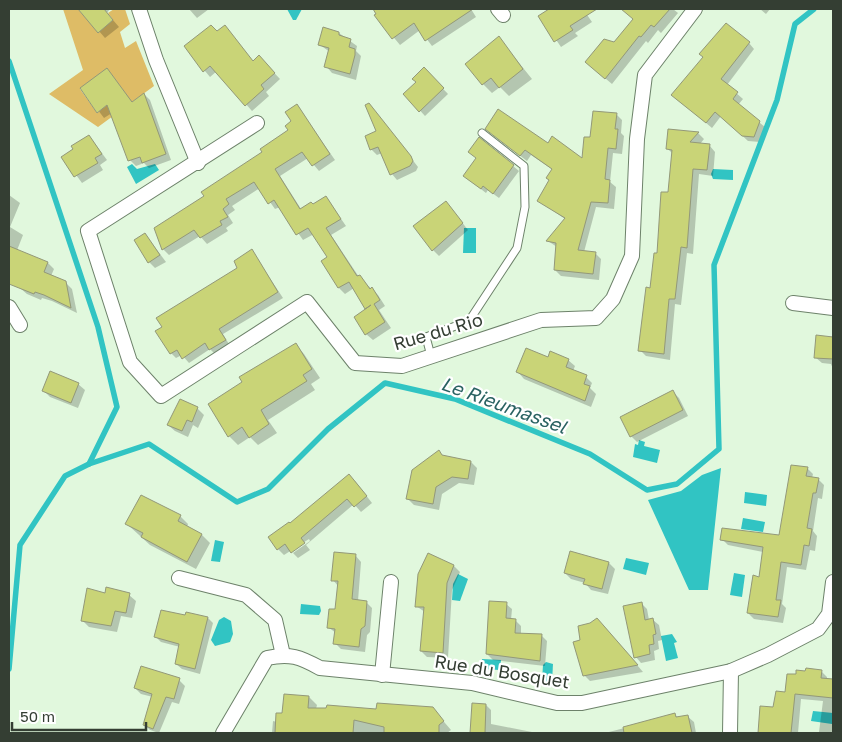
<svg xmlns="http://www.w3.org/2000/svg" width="842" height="742" font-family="'Golos Text',sans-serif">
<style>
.green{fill:#debc66;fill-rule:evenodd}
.water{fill:#31c4c3}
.shadow{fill:#0003}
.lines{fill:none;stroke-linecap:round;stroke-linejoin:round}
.stream{stroke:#31c4c3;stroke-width:5.5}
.building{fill:#c9d477;stroke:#939879}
.service-casing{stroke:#6d826a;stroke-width:9}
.minor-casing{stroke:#6d826a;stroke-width:16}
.service{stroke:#fff;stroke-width:7}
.minor{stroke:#fff;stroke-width:14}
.labels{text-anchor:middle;stroke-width:4.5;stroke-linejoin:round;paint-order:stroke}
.street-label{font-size:18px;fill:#343e33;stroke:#fff}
.water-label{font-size:19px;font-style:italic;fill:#2a6262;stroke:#fff}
</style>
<rect width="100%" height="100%" fill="#e1f8dd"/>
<path class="green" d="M63,9H78L98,32L113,20L108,13L114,9H125L130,24L120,32L125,48L136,41L154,86L98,127L49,94L83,70ZM107,69L124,92L97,113L80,89Z"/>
<g class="water">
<path d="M287,9H302L296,20H293Z"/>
<path d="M132,164L137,169L155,164L159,170L136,184L127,167Z"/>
<path d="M713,169L733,170V180L713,179L711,174Z"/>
<path d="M464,228H476V253H463Z"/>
<path d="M639,440L645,442L644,446L660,450L657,463L633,457L635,444L638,445Z"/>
<path d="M721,468L708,590H689L648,500L681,491L702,475Z"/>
<path d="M745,492L767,495L766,506L744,503Z"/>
<path d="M743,518L765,522L763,532L741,529Z"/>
<path d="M215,540L224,542L220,562L211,561Z"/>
<path d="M626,558L649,563L646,575L623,569Z"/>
<path d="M734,573L745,575L742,597L730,595Z"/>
<path d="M458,574L468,579L460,601L452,600L453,584Z"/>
<path d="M301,604L320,606L321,611L319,615L300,614Z"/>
<path d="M224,617L231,621L233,634L230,642L215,646L211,640L219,620Z"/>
<path d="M672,634L677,642L674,643L678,658L666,661L661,636Z"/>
<path d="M482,659L501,660L500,670L481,669Z"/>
<path d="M546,662L553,664L552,682H542L543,665Z"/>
<path d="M813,711L833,713L832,724L811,721Z"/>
</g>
<g class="shadow">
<path d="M80,9H110L107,13L119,27L105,38Z"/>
<path d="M189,9H209L197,18Z"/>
<path d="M375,9H471L476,17L432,46L420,30L400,45L376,16L378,14Z"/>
<path d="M551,9L555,12L560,9H583L592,22L575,33L578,36L561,47L540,16Z"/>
<path d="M635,9L645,11L647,9H673L678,13L661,33L658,30L648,43L646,41L612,84L593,68L634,19L630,15Z"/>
<path d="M760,9H770L766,14Z"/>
<path d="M339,33L357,46L356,51L361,56L356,80L332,73L326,66L330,52L320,45Z"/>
<path d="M499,38L532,79L509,96L500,87L492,93L483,84Z"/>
<path d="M749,43L754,49L727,85L743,99L738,105L765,127L760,142L748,141L721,116L712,128L679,100L704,57Z"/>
<path d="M185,47L254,62L265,63L280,79L266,92L269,96L252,111L217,71L210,77Z"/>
<path d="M107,70L133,103L144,94L150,100L171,160L149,168L144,163L136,166L130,160L112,113L104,118L82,89Z"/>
<path d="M429,74L448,94L425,116L405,94Z"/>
<path d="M297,106L335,160L319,171L308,158L280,176L301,209L313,206L326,197L346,226L331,235L359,277L378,295L385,306L379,310L391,328L373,340L366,334V309L354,288L345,294L339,288L323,262L329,258L314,234L303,240L280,207L275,209L260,188L232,206L235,210L228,215L233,223L226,228L228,231L207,244L200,236L169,255L163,249L156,229L205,196L289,131Z"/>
<path d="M374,110L418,167L416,171L397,180L392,174L382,153L377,155L371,149L378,131Z"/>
<path d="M616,114L622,120L621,133L624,136L622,154L613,153L610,182L616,187L614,209L596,207L584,252L595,253L601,259L599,280L561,276L555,270L557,247L548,241L565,219L539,201L550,181L553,170L531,155L527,161L493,135L548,144L583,160L591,139Z"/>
<path d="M669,130L698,133L704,139L700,144L709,145L715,152L713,176L699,174L693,254L687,253L681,305L675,304L670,360L646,356L640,350L669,194L673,154L668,149Z"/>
<path d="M89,136L107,160L100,165L103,170L82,183L63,157Z"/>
<path d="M513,166L519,171L499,198L488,190L486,193L464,176Z"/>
<path d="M9,195L20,203L10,227L23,235L14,258L9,256Z"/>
<path d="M446,202L468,230L439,256L433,250Z"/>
<path d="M145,234L166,262L155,268L149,262Z"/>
<path d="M252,251L283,298L223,334L230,346L216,355L210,349L189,363L182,355L176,358L171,353Z"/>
<path d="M32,257L48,263L54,269L51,276L65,282L72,289L77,313L52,301L42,298L41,300L27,294L20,288Z"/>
<path d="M817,337L833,339V369L831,364L822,363L815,357Z"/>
<path d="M296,345L304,354L320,378L311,384L315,390L268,420L277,433L258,445L250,437L238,445L229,436L244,382Z"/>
<path d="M548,358L568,360L575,366L573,371L586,377L592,383L590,388L596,394L591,407L524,379L518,372Z"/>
<path d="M78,384L85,390L78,408L50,397L44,391Z"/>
<path d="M673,392L679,398L688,416L637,442L631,436Z"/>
<path d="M197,408L204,415L198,428L193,425L188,437L175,431L168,425Z"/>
<path d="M444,457L471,462L477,468L474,485L459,483L442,494L439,510L414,505L407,498Z"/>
<path d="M807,468L813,474L812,478L818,479L824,485L822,499L818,498L813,531L817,536L815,551L810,550L806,570L787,567L782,604L786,608L783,623L754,619L748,613L760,578L763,552L728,545L722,539L780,537Z"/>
<path d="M355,481L372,503L361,512L354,504L306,545L310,550L298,558L293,553L310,541L309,539L284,555L278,549L269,538Z"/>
<path d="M180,516L188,524L187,527L202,535L210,543L196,569L150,545L127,524Z"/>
<path d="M571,553L609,563L615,569L608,594L591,590L585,583L571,579L565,573Z"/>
<path d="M429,554L454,566L460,572L452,590L448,658L427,657L421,651L425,612L416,606Z"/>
<path d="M355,555L361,562L358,601L366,602L372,608L370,632L367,635L365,652L341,649L335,643L336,633L328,627L336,611L338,586L333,580Z"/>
<path d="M106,594L129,595L136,601L132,618L121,616L117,632L89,627L83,621Z"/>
<path d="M641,603L647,609L649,620H653L659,625L662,640L658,641L659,649L654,651L655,660L641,663L636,657Z"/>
<path d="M506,604L512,609L511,620H515L521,626V634L541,635L547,641L545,666L493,660L487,654Z"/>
<path d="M186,616L208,618L213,623L200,674L182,669L176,664L180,647L161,642L156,637Z"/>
<path d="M603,625L643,672L590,681L584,675L581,641Z"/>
<path d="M821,671L827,677V679L833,680V733L819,732L823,701L801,699L798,733H759L761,708L774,709L786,693Z"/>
<path d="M179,680L185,686L179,704L172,702L159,733L150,730L144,724L153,697L141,694L135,688Z"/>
<path d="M309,697L317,705L316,709L377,711L433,709L451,730L447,733H272L273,721L277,722L283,714Z"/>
<path d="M473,704L486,705L491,710V724L537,733H471Z"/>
<path d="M675,715L678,718L687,716L694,722L696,733H605Z"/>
</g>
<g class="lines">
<g class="stream">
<path d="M9,61L98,327L117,407L89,464"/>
<path d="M9,669L20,545L65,476L89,464L149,444L237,502L268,489L328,429L385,383L455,399L590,454L647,490L677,484L719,449L714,265L777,100L795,24L814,9"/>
</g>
</g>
<g class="building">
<path d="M78,9H104L113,20L98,33Z"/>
<path d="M373,9H473L425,41L414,23L392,39L374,15L376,14Z"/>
<path d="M549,9H597L570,26L573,30L554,42L538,16Z"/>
<path d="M621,9H670L654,27L651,25L641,37L639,36L605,79L585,62L604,39L614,42L633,19Z"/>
<path d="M726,23L750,42L721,79L738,92L733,99L760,121L754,137L742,136L715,112L706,123L671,95L703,57L699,54Z"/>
<path d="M211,25L217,31L225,25L253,61L259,55L275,73L261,85L264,89L245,106L210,66L203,72L184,46Z"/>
<path d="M323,27L339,32V35L351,39L349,47L355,49V55L350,74L324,67L329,48L318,45Z"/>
<path d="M499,36L523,69L499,88L491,78L482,85L465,64Z"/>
<path d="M424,67L444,88L419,112L403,94L416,82L412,79Z"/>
<path d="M107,68L132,102L144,93L166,154L142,163L140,157L128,161L107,105L97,113L80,88Z"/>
<path d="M369,103L411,156L413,161L410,166L390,175L378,147L370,150L365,136L376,131L365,105Z"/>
<path d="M297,104L330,154L312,166L302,152L275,169L300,209L311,202L313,204L326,196L341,219L326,228L357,276L360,275L370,289L372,287L380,300L374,304L385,322L365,335L354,317L371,305L365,309L349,282L338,288L321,261L327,257L308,228L296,235L274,200L268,204L254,182L226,199L229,204L223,209L228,217L220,221L222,225L200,238L194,230L162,250L154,228L204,196L201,192L262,152L260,149L288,130L285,126L291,121L285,112Z"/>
<path d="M498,109L548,143L552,136L582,158L584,137H590L593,111L617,113L615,129H618L616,149L608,148L605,179L610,180L608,203L591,202L578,250L596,252L593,274L554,270L556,243L546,241L565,218L537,201L549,180L546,178L552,169L525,150L520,156L485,129Z"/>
<path d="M668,129L699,132L690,142L710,144L707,170L693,169L687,248L681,247L675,299H669L664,354L638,351L646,287L650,288L654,253H657L661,192H668L672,150L666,149Z"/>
<path d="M89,135L102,154L95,158L98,163L74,177L61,157L73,149L71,146Z"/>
<path d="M479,137L514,165L493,194L483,186L481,189L463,176L476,158L468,152Z"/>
<path d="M446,201L463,223L432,251L413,226Z"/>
<path d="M145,233L160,255L148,263L134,240Z"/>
<path d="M9,246L48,262L44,272L66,281L71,308L44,295L35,292L34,294L9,284Z"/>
<path d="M252,249L278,292L219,329L226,340L209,350L205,343L182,359L177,350L170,354L155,331L162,327L156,318L237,268L234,261Z"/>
<path d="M816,335L833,337V359L814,358Z"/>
<path d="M296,343L312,369L303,375L307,381L261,410L269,424L249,438L242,427L228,437L208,404L242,382L239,377Z"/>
<path d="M526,348L548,357L550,351L569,359L566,367L587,375L584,384L590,386L585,401L516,372Z"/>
<path d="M50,371L79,383L71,403L42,391Z"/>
<path d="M673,390L683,410L630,437L620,417Z"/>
<path d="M180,399L198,407L192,422L187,420L182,431L167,425Z"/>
<path d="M439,450L442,455L471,461L468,479L452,477L436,487L433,504L406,499L412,470Z"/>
<path d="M791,465L808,467L806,476L819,478L816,493H813L807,528L812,529L809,546L804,545L801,565L781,562L776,600H781L778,617L747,613L753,575L759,577L763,547L720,540L722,528L779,535Z"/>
<path d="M349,474L367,496L354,507L347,499L301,538L305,543L291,553L285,544L277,550L268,537L289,522L290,523Z"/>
<path d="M141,495L181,515L178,521L202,534L187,562L141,537L143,533L125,524Z"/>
<path d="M570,551L609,562L602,589L583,584L585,579L564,573Z"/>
<path d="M334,552L356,554L352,599L367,601L365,626L361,629L359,647L333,644L335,629L327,628L329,609H335L338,581H331Z"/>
<path d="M428,553L454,565L447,583L443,653L420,651L424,607H415L418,574Z"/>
<path d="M106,587L130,593L126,613L115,611L111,626L81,621L87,588L105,593Z"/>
<path d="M489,601L507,602L506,618L516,619L515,633L542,634L540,661L486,654Z"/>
<path d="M642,602L645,620L653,618L656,634L653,635L654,644L649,645L650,654L634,658L623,606Z"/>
<path d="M161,610L185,615L186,612L208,617L195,669L175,664L179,644L154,637Z"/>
<path d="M597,618L638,665L583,676L573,642L580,640L578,626L590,623Z"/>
<path d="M141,666L180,678L174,699L166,697L153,729L143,725L152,694L134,688Z"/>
<path d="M806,668L822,670L821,678L833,679V698L795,694L791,733H758L760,706L773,707L776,691L785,692L787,674H796V670L805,671Z"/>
<path d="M284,694L309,696L308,708H326L327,705L376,709L377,703L433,707L444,721L439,725V733H384V727L354,720L353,733H275L276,713H282Z"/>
<path d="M472,703L486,704L485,733H470Z"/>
<path d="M675,713L676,717L688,715L692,733H624L623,727Z"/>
</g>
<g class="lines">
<g class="service-casing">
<path id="service" d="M431,356L426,337L469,321L517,248L525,207L524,166L482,133"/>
</g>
<g class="minor-casing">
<g id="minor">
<path d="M139,9L156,60L198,163"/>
<path d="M498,9L503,15"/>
<path d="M257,123L88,231L130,362L161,396L307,302L355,363L402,366L541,320L596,318L613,299L632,256L637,139L645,75L695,9"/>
<path d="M793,303L833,308"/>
<path d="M9,307L20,325"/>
<path d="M179,578L246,595L275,620L283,655"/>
<path d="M382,675L391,582"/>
<path d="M223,733L267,658C290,653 300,657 320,668L472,683L557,703H582L731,671L768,655L818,629L829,614L833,582"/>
<path d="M730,733L731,671"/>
</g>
</g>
<use href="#service" class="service"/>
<use href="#minor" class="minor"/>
</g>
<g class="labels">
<g class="street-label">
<text transform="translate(438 332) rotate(-16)" y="6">Rue du Rio</text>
<text transform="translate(502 672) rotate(9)" y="6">Rue du Bosquet</text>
</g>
<g class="water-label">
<text transform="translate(504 405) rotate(20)" y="7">Le Rieumassel</text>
</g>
</g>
<rect width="842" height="742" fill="none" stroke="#343e33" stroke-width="20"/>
<path d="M12 722v8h134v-8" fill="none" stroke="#343e33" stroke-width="2.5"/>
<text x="20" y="722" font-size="15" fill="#343e33" stroke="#ffffff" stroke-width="4" paint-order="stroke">50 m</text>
</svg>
